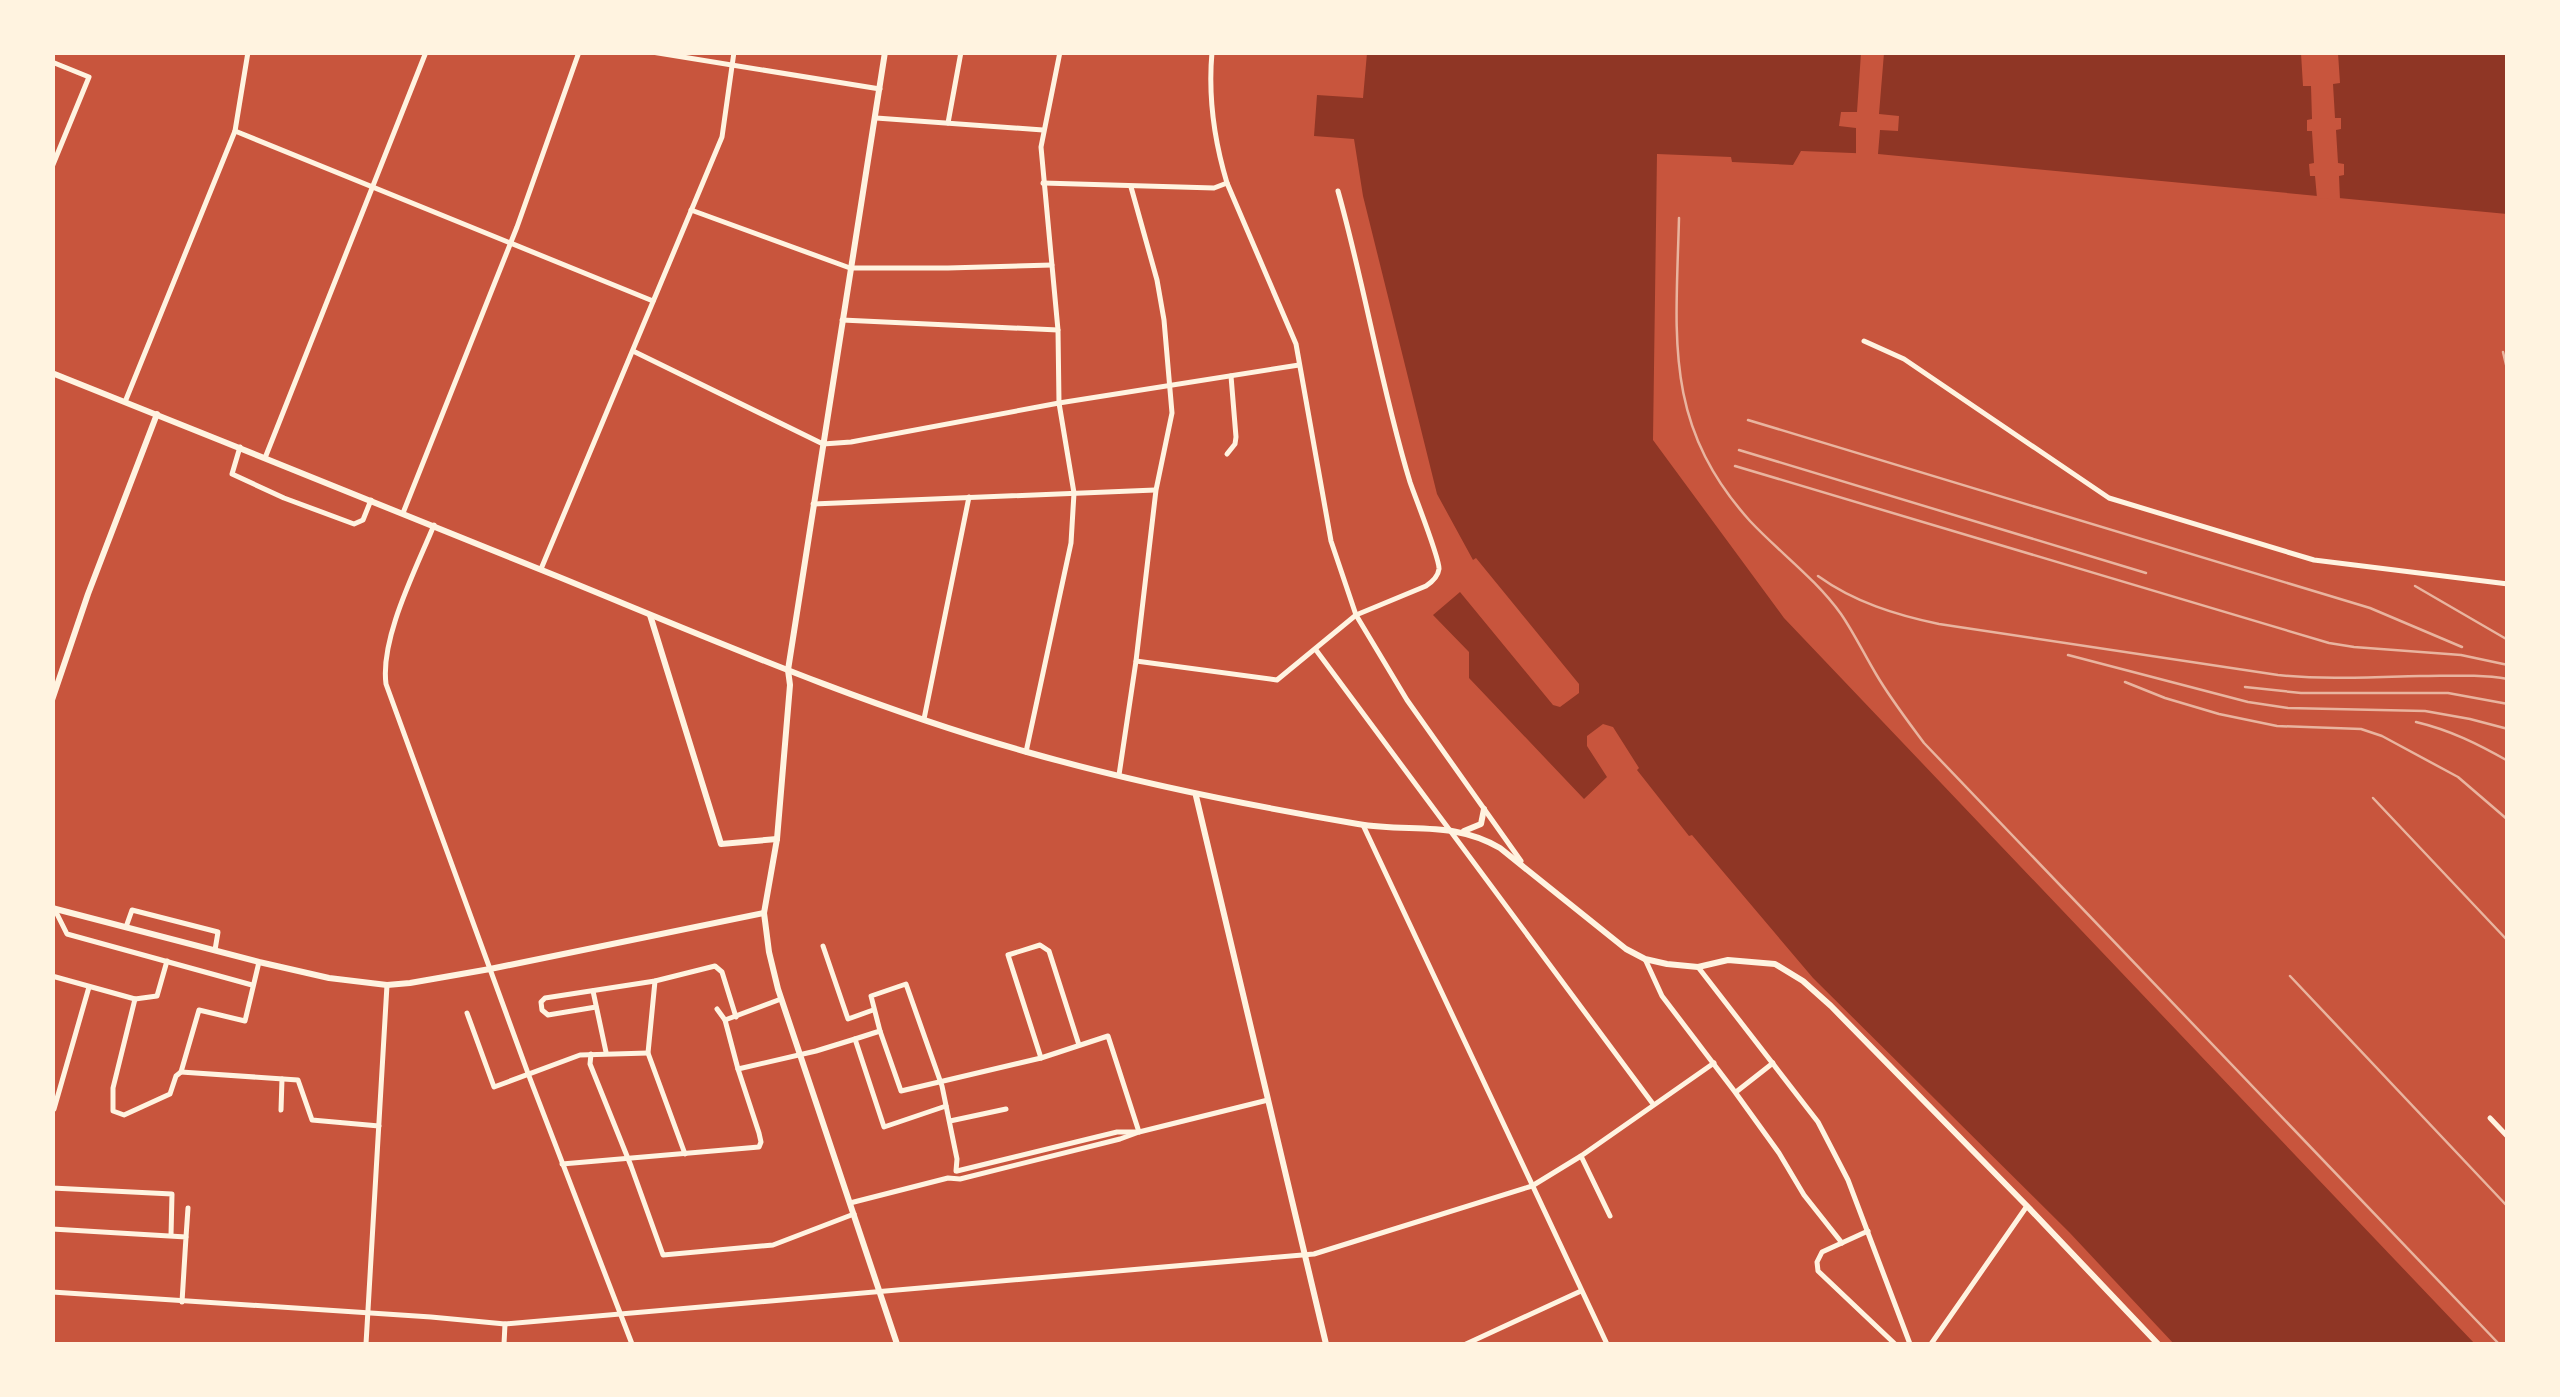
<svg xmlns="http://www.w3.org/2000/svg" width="2560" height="1397" font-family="'Golos Text',sans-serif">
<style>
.water{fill:#8f3625}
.pier{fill:#c8553d}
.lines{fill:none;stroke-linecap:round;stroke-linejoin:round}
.minor{stroke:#fff3e0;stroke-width:5}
.tertiary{stroke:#fff3e0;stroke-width:6}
.rail{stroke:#e9b49f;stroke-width:2.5}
</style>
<rect width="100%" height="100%" fill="#c8553d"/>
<path class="water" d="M1367,53H2507V214L1878,154L1801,151L1793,165L1732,162L1731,157L1657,154L1653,440L1784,618L2475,1344H2174L2069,1232L1813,978L1692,835L1689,836L1637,770L1639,768L1613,727L1603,724L1587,736V746L1607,777L1584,799L1469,678V652L1433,615L1460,592L1553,705L1560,707L1579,693V684L1476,558L1473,560L1437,494L1363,196L1354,139L1314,136L1317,95L1363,98Z"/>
<g class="pier">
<path d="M1861,53H1884L1879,114L1899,116L1898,131L1880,130L1878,154H1856V128L1839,126L1841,112H1857Z"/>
<path d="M2301,53H2338L2340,83L2333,84L2335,118H2341V129L2336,130L2338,163L2344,164V175L2339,176L2340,200L2317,198L2315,176H2310L2309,164L2314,163L2312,131H2307V120L2312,119L2311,86H2303Z"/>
</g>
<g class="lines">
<g class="minor">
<path d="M652,52L880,89"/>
<path d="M1212,52C1208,97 1214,140 1227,183L1296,344L1331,541L1356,615L1407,700L1521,861"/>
<path d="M52,62L89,77L52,167"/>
<path d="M876,118L1043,130"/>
<path d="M948,123L961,52"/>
<path d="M235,131L653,301"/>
<path d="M1043,183L1214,188L1227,183"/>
<path d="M691,210L850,268H948L1052,265"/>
<path d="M842,320L1058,330"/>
<path d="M1864,341L1904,359L2109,498L2314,560L2508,584"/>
<path d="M633,351L823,444L851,442L1059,403L1299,365"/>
<path d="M125,402L235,131L248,52"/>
<path d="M240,447L232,474L284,498L354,524L363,520L371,500"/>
<path d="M1227,454L1235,444L1236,437L1231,376"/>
<path d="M265,458L426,52"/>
<path d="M813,504L1155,490"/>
<path d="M403,513L517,227L579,52"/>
<path d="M434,525C416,569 380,638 386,684L529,1076L632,1344"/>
<path d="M541,569L722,137L734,52"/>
<path d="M1316,650L1653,1104"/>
<path d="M1136,661L1277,680L1356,615L1426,586C1432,582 1438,577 1439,569C1440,559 1415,497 1410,482C1381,387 1365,287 1338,191"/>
<path d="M924,719L969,497"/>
<path d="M1026,752L1071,543L1074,493L1059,403L1058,330L1041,147L1060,52"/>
<path d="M1119,775L1136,661L1156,490L1172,413L1164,320L1157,280L1131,187"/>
<path d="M1363,825L1607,1344"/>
<path d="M54,908L67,934L252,985"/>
<path d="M126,927L132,910L218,932L215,950"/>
<path d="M823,946L848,1019L873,1010"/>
<path d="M1645,959L1662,996L1735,1092L1779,1153L1804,1195L1842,1243"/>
<path d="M259,962L245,1021L199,1010L181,1072L298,1080L312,1120L379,1126"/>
<path d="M1698,967L1818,1122L1848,1180L1910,1344"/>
<path d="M52,976L135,999L113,1088V1111L124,1115L170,1094L176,1076L181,1072"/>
<path d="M655,981L648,1053L685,1154"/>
<path d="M593,991L606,1052"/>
<path d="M135,999L157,996L167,961"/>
<path d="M596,1007L548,1015L542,1010L541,1002L545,998L655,981L715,966L722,972L736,1017"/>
<path d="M717,1009L725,1020L738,1069"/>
<path d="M467,1013L494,1087L580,1055L648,1053"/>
<path d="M725,1020L781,999"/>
<path d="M880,1031L871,996L906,984L942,1086L957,1159L956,1171"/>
<path d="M855,1039L880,1031L901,1091L1041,1058L1108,1036L1139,1132"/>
<path d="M591,1054L590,1064L631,1166L663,1255L773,1245L854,1214"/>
<path d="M1041,1058L1008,955L1040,945L1049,951L1079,1045"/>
<path d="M1736,1092L1773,1063"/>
<path d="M54,1109L89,987"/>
<path d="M281,1110L282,1079"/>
<path d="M2490,1118L2508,1137"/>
<path d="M950,1121L1006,1109"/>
<path d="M1581,1156L1610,1216"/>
<path d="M562,1164L759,1147L761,1142L759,1133L738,1069L816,1051L855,1039L884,1127L946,1106"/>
<path d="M957,1171L1117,1132H1136"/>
<path d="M52,1188L172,1194L171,1235"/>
<path d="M850,1203L948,1178L960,1179L1120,1139L1139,1132L1268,1100"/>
<path d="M52,1229L186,1237L182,1302"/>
<path d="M1868,1231L1822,1252L1817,1262L1818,1271L1895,1344"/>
<path d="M186,1237L188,1208"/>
<path d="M52,1292L431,1317L505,1324L1314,1254L1532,1186L1581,1156L1714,1063"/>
<path d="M366,1344L387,985"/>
<path d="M504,1344L505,1324"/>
<path d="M1466,1344L1581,1291"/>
<path d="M1931,1344L2027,1206"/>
</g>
<g class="tertiary">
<path d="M885,52L788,670L790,685L777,839L764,913L769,952L778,989L897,1344"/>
<path d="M52,373C221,441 391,508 559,577C713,640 867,707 1027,752C1136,783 1246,805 1358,824C1410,833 1452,820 1500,848L1626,949L1645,959L1667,964L1698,967L1728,960L1775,964L1803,981L1831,1006L2027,1206L2158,1344"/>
<path d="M650,615L721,844L777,839"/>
<path d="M52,700L88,594L157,414"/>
<path d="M1196,796L1326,1344"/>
<path d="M1464,831L1481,824L1484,809"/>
<path d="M52,908L259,962L329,978L387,985L410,983L490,969L764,913"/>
</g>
<g class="rail">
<path d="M1679,218C1676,338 1663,424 1750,521C1780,553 1815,578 1841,614C1854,633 1864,654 1876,674C1890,698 1907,720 1924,743L2499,1344"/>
<path d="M2503,352L2508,373"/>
<path d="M1748,420L2370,608L2462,647"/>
<path d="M1739,450L2146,573"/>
<path d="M1735,466L2329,643L2354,647L2461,655L2508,665"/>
<path d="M1818,576C1854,602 1896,615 1939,624L2278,675C2325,680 2373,677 2420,676C2450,676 2479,674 2508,679"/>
<path d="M2415,586L2508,640"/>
<path d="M2068,655L2248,702L2288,708L2425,711L2470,719L2508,729"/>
<path d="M2125,682L2165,698L2219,714L2277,726L2361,729L2382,736L2458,777L2508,820"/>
<path d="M2245,687L2301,693H2448L2508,704"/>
<path d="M2416,722C2450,730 2478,744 2508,761"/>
<path d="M2373,798L2508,941"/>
<path d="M2290,976L2508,1207"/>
</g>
</g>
<rect width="2560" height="1397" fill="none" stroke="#fff3e0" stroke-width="110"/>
</svg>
